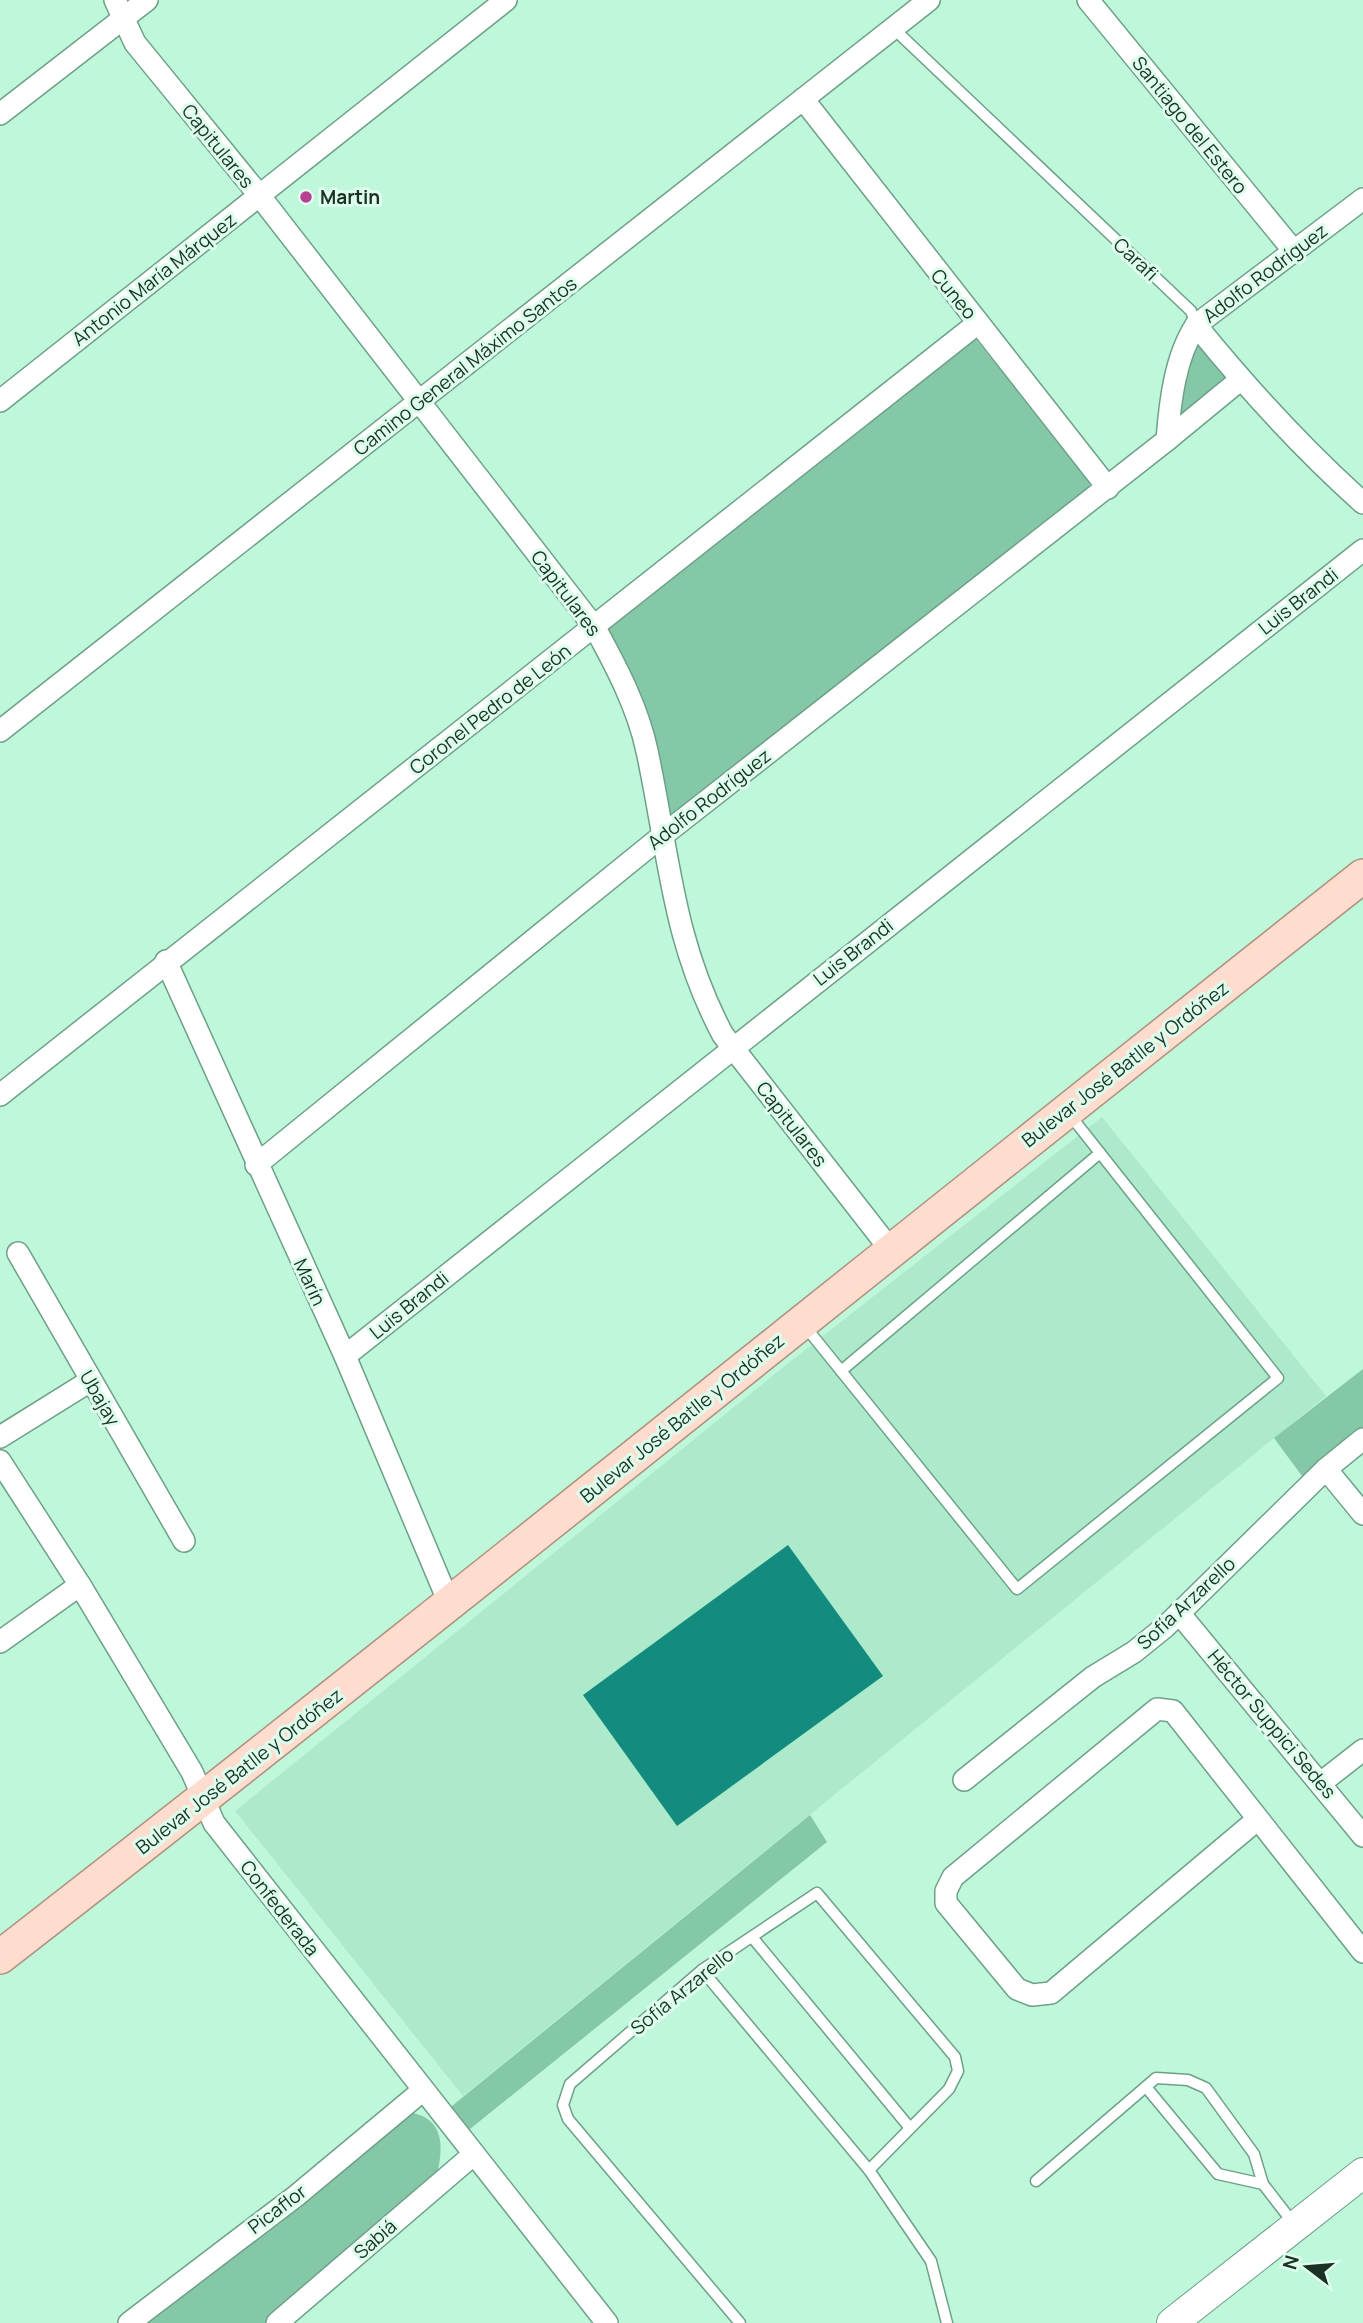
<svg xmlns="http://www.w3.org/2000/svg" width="1363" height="2323" font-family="Manrope,sans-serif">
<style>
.built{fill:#aceacb}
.green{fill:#84c8a8}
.building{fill:#138c7f}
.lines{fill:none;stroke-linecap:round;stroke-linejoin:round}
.lane-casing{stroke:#6ca188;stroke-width:13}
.street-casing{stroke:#6ca188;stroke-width:24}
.secondary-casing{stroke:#6ca188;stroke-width:32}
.primary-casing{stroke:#af917e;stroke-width:36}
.lane{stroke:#fff;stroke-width:10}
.street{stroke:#fff;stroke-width:21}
.secondary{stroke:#fff;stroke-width:30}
.primary{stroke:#fedcce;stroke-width:33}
.poi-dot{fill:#b93f91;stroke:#defeed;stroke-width:2.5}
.labels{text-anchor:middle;stroke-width:6;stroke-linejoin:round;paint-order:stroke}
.street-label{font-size:19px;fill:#1b3126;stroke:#defeed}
.poi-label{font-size:19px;font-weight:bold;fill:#1b3126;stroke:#defeed;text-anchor:start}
</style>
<rect width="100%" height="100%" fill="#bff7db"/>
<path class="built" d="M1102,1117L1326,1396L463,2096L235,1811L791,1361Z"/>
<g class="green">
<path d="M973,336L1090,481L1089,489L672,818L666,816L606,631L608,626Z"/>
<path d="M1197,341L1227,380L1176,424L1190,346Z"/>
<path d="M1363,1369V1430L1302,1476L1274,1438Z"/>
<path d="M810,1815L827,1842L465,2133L447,2110Z"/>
<path d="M413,2113C445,2120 443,2149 437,2174L266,2323H147Z"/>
</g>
<path class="building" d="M788,1545L883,1676L677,1826L583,1695Z"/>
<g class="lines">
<g class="lane-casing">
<g id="lane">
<path d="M893,28L1191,311L1196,325"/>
<path d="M804,1325L1017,1589L1278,1378L1070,1115"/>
<path d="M841,1371L1100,1153"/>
<path d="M752,1937L910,2128"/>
<path d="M702,1970L869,2170L931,2261L947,2323"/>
<path d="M1146,2087L1218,2174L1263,2184"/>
<path d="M1036,2181L1156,2078L1188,2080L1206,2088L1254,2154L1263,2184L1294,2224"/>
<path d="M740,2323L568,2119L563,2105L570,2084L702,1970L817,1893L955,2057L958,2071L949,2089L869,2170"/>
</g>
</g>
<g class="street-casing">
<g id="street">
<path d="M115,0L135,43L259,195L595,628C616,666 638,708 647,751C669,853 672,940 723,1035L890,1249"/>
<path d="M1088,0L1293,250"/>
<path d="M803,99L1108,488"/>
<path d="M0,114L147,0"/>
<path d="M1196,325C1247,388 1302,448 1363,503"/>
<path d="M0,401L506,0"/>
<path d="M1167,440L1240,380"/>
<path d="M0,731L929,0"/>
<path d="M166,961L345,1356L450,1605"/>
<path d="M0,1095L978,323"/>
<path d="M256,1165L662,836L1167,440C1170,402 1175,357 1196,325L1363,199"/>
<path d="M18,1253L184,1541"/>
<path d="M345,1356L1363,550"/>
<path d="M0,1437L90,1381"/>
<path d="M0,1461L80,1585L192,1772L214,1823L607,2323"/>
<path d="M1326,1469L1363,1514"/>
<path d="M1179,1613L1363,1836"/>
<path d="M0,1642L80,1585"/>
<path d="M964,1780L1093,1677L1134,1652L1165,1627L1326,1469L1363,1439"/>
<path d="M1322,1782L1363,1750"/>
<path d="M1258,1819L1051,1993L1032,1995L1017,1989L946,1903V1891L953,1877L1157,1709L1173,1711L1363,1952"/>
<path d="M129,2323L296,2196L422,2091"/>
<path d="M277,2323L473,2155"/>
</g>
</g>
<g class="secondary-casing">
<path id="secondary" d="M1172,2323L1363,2173"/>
</g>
<g class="primary-casing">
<path id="primary" d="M0,1957C458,1601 908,1235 1363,876"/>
</g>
<use href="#lane" class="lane"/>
<use href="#street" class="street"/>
<use href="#secondary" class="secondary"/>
<use href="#primary" class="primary"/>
</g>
<circle class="poi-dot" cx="306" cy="197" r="7"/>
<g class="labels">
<g class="street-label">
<text transform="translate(1190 125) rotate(51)" y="7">Santiago del Estero</text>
<text transform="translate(218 146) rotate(51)" y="7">Capitulares</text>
<text transform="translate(1136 259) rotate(43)" y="7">Carafi</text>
<text transform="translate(1265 273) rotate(-37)" y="7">Adolfo Rodríguez</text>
<text transform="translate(154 279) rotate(-38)" y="7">Antonio María Márquez</text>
<text transform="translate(954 294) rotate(50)" y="7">Cuneo</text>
<text transform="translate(465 366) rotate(-38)" y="7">Camino General Máximo Santos</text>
<text transform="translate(566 593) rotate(53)" y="7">Capitulares</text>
<text transform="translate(1298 601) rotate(-38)" y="7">Luis Brandi</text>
<text transform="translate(490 709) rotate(-38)" y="7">Coronel Pedro de León</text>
<text transform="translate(709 799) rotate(-38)" y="7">Adolfo Rodríguez</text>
<text transform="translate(853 952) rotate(-38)" y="7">Luis Brandi</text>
<text transform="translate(1125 1064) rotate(-38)" y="7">Bulevar José Batlle y Ordóñez</text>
<text transform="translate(792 1124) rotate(52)" y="7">Capitulares</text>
<text transform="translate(310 1282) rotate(65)" y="7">Marín</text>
<text transform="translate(409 1305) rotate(-39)" y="7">Luis Brandi</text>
<text transform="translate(100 1398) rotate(60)" y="7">Ubajay</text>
<text transform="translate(682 1418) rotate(-39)" y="7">Bulevar José Batlle y Ordóñez</text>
<text transform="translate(1186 1603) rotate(-43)" y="7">Sofía Arzarello</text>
<text transform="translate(1272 1724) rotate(50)" y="7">Héctor Suppici Sedes</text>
<text transform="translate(239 1771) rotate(-38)" y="7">Bulevar José Batlle y Ordóñez</text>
<text transform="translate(280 1908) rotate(52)" y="7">Confederada</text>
<text transform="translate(682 1991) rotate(-39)" y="7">Sofía Arzarello</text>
<text transform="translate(277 2209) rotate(-37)" y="7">Picaflor</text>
<text transform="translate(375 2239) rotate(-41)" y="7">Sabiá</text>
</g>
<g class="poi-label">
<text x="320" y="204">Martin</text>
</g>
</g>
<g transform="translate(1307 2267) rotate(286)" stroke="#defeed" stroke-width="5" paint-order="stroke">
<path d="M0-5L12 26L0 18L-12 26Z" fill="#1b3126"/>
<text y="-10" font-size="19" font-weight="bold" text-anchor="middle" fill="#1b3126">N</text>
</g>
</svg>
